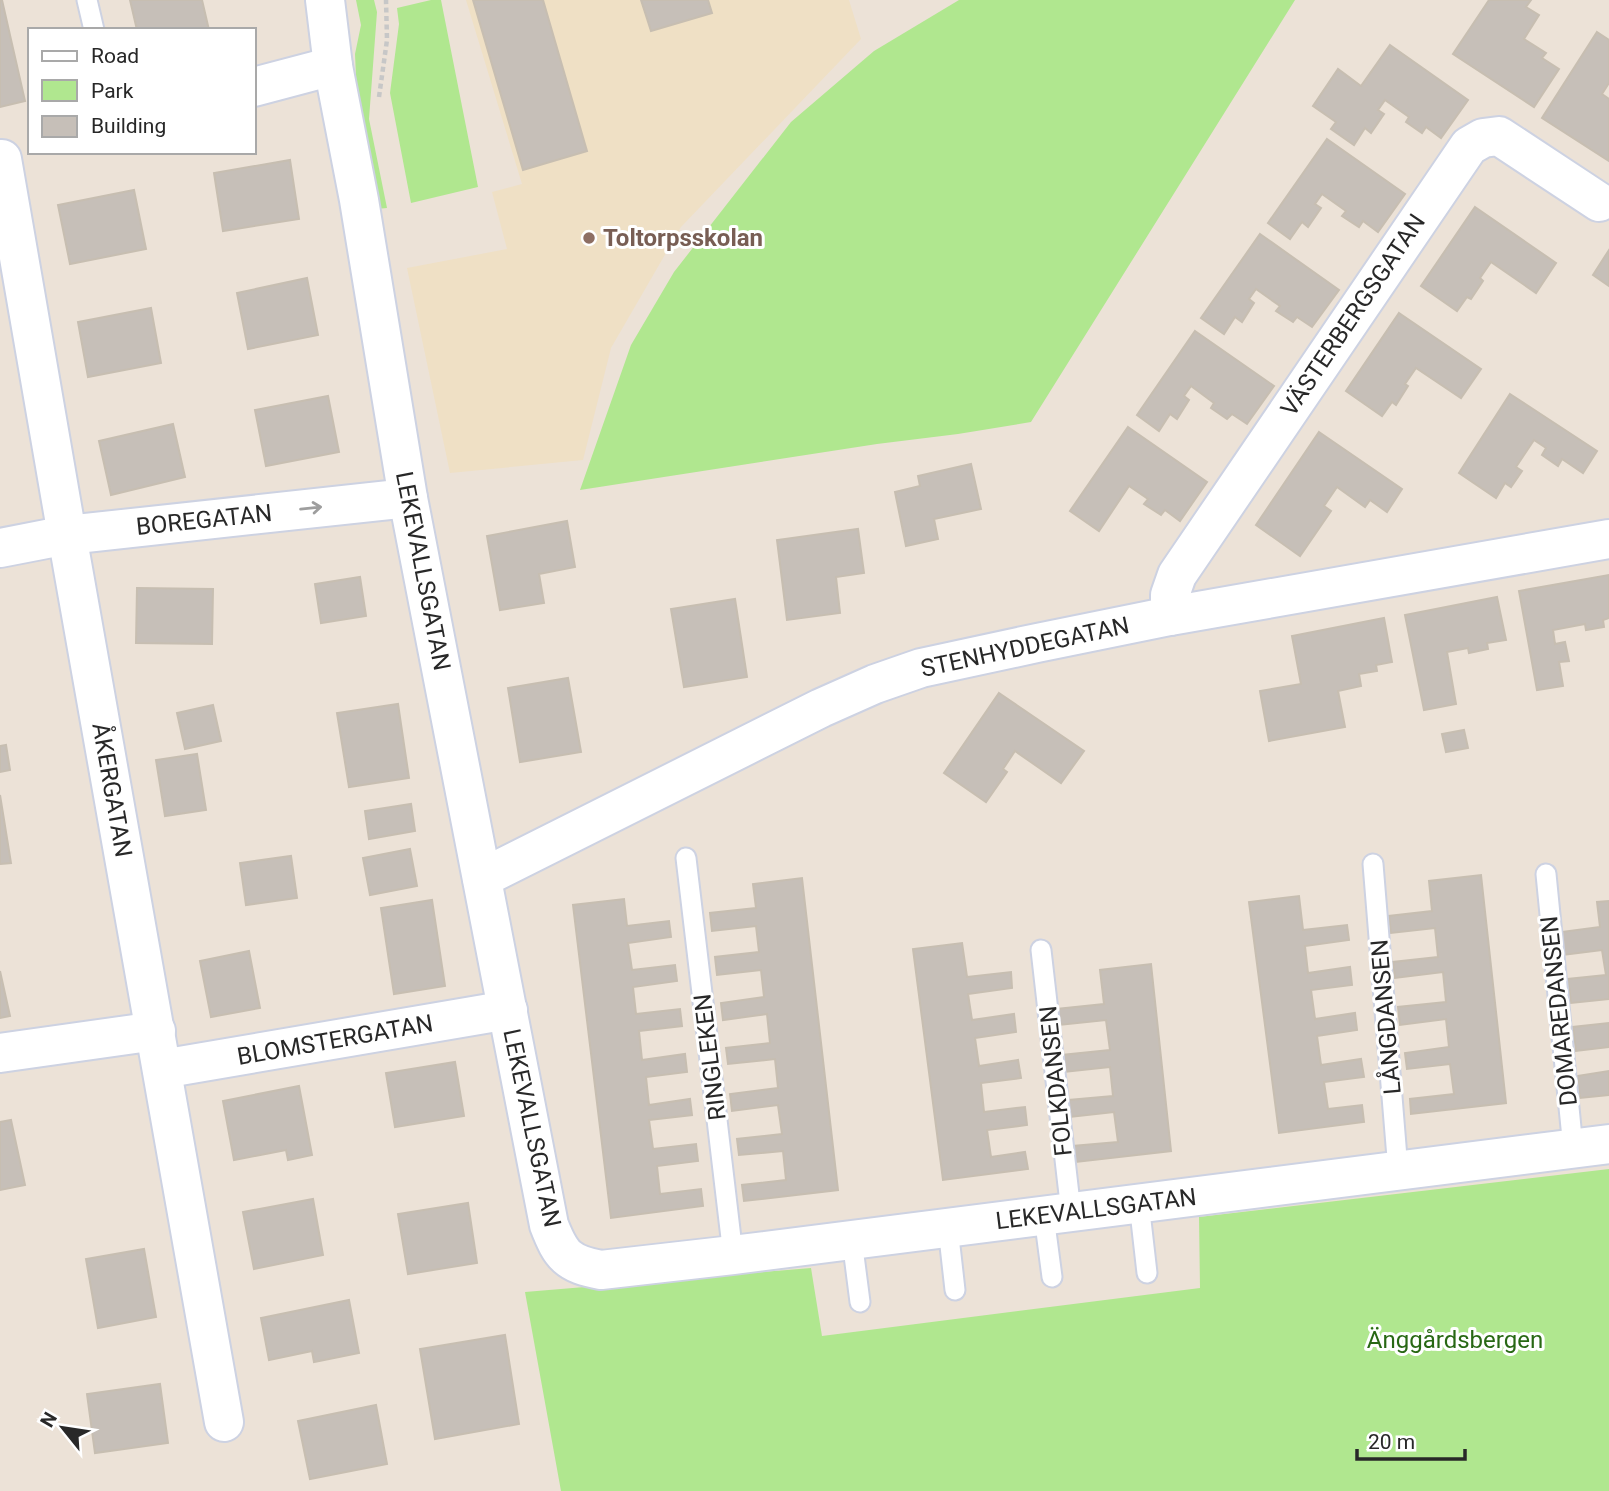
<svg xmlns="http://www.w3.org/2000/svg" width="1609" height="1491" font-family="Roboto,sans-serif">
<style>
.education{fill:#efe0c5}
.green{fill:#b0e78f}
.building{fill:#c6bfb8;stroke:#c7beb1;stroke-width:2}
.lines{fill:none;stroke-linecap:round;stroke-linejoin:round}
.service-casing{stroke:#cdd2e2;stroke-width:23}
.minor-casing{stroke:#cdd2e2;stroke-width:42}
.path{stroke:#c7c7c7;stroke-width:4.5;stroke-dasharray:5 3.5;stroke-linecap:butt}
.service{stroke:#fff;stroke-width:19}
.minor{stroke:#fff;stroke-width:38}
.oneway{stroke:#9e9e9e}
.education-dot{fill:#8d6e63;stroke:#fff;stroke-width:2.5}
.labels{text-anchor:middle;stroke-width:6;stroke-linejoin:round;paint-order:stroke}
.education-label{font-size:24px;font-weight:bold;fill:#785e54;stroke:#fff;text-anchor:start}
.street-label{font-size:24px;fill:#282828;stroke:#fff}
.park-label{font-size:24px;fill:#286814;stroke:#fff}
</style>
<rect width="100%" height="100%" fill="#ece2d7"/>
<path class="education" d="M466,0H849L861,39L681,227L611,348L583,460L450,473L407,268L507,249L492,192L522,184Z"/>
<g class="green">
<path d="M356,0H374L377,12L369,119L387,208L376,209L358,121L355,54L361,25Z"/>
<path d="M431,0H441L478,187L411,203L390,93L399,24L397,8Z"/>
<path d="M959,0H1295L1031,422L958,434L877,444L580,490L631,345L674,272L791,122L874,51Z"/>
<path d="M1609,1169V1491H561L525,1292L811,1268L822,1336L1200,1288L1199,1217Z"/>
</g>
<g class="building">
<path d="M0,0H2L25,101L0,107Z"/>
<path d="M130,0H202L209,30H137Z"/>
<path d="M473,0H543L587,151L523,170Z"/>
<path d="M641,0H708L712,13L651,31Z"/>
<path d="M1489,0H1531L1526,7L1539,15L1524,39L1546,53L1542,58L1559,69L1534,107L1453,54Z"/>
<path d="M1597,32L1609,40V83L1602,94L1609,99V161L1542,118Z"/>
<path d="M1390,45L1468,100L1441,138L1426,127L1422,133L1406,122L1409,117L1385,100L1378,110L1384,114L1371,133L1365,128L1354,145L1331,129L1336,122L1313,106L1338,69L1361,86Z"/>
<path d="M1327,139L1405,194L1378,232L1363,221L1359,227L1342,216L1346,211L1322,194L1315,204L1321,208L1308,227L1302,222L1290,239L1268,223Z"/>
<path d="M290,160L299,219L223,231L214,173Z"/>
<path d="M134,190L146,249L70,264L58,205Z"/>
<path d="M1475,207L1556,263L1536,293L1491,262L1480,278L1483,281L1471,299L1467,297L1457,311L1421,286Z"/>
<path d="M1260,234L1339,290L1312,327L1297,317L1293,322L1276,311L1280,306L1256,289L1249,299L1254,303L1242,322L1235,317L1224,334L1201,318Z"/>
<path d="M1609,250V286L1593,275Z"/>
<path d="M307,278L318,335L248,349L237,293Z"/>
<path d="M151,308L161,363L88,377L78,322Z"/>
<path d="M1399,313L1481,369L1461,398L1416,368L1405,384L1408,386L1396,405L1392,402L1382,416L1346,391Z"/>
<path d="M1195,331L1274,386L1247,424L1232,414L1227,419L1211,408L1214,403L1191,386L1184,396L1189,400L1177,419L1170,414L1159,431L1137,415Z"/>
<path d="M1510,394L1597,451L1583,473L1562,459L1558,466L1542,455L1546,448L1534,440L1516,467L1522,471L1511,487L1505,483L1496,498L1459,473Z"/>
<path d="M328,396L339,452L266,466L255,410Z"/>
<path d="M173,424L185,477L111,495L99,441Z"/>
<path d="M1128,427L1207,482L1180,521L1165,510L1161,515L1144,504L1148,499L1129,486L1099,531L1070,511Z"/>
<path d="M1319,432L1402,489L1387,512L1370,500L1365,507L1337,487L1324,506L1331,511L1300,556L1256,525Z"/>
<path d="M971,464L981,509L934,519L938,539L906,546L895,492L920,486L918,476Z"/>
<path d="M567,521L575,567L539,574L544,603L500,610L487,536Z"/>
<path d="M858,529L864,573L836,577L840,613L787,620L777,540Z"/>
<path d="M1609,575V618L1603,620L1604,627L1586,630L1585,624L1553,630L1555,644L1565,642L1569,661L1559,662L1563,686L1537,690L1519,591Z"/>
<path d="M360,577L366,616L321,623L315,584Z"/>
<path d="M137,588L213,589L212,644L136,643Z"/>
<path d="M1497,597L1506,640L1487,643L1488,649L1469,653L1468,648L1447,652L1456,704L1424,710L1405,615Z"/>
<path d="M735,599L747,677L684,687L671,609Z"/>
<path d="M1384,618L1392,662L1376,665L1377,671L1359,674L1361,686L1338,691L1345,727L1269,741L1260,691L1301,684L1292,636Z"/>
<path d="M568,678L581,752L520,762L508,688Z"/>
<path d="M999,693L1084,751L1061,783L1015,751L1003,769L1007,772L986,802L944,773Z"/>
<path d="M398,704L409,778L349,787L337,713Z"/>
<path d="M213,705L221,741L185,749L177,713Z"/>
<path d="M1464,730L1468,748L1446,752L1442,734Z"/>
<path d="M6,745L10,770L0,772V746Z"/>
<path d="M197,754L206,810L165,816L156,760Z"/>
<path d="M0,795L11,863L0,864Z"/>
<path d="M411,804L415,831L369,839L365,811Z"/>
<path d="M410,849L417,886L370,895L363,858Z"/>
<path d="M291,856L297,898L246,905L240,863Z"/>
<path d="M1481,875L1506,1103L1411,1114L1410,1099L1454,1094L1450,1064L1407,1069L1405,1053L1449,1047L1446,1019L1400,1025L1398,1007L1446,1002L1443,972L1395,978L1393,962L1438,957L1435,928L1391,933L1389,916L1432,911L1429,881Z"/>
<path d="M802,878L838,1190L744,1201L742,1185L786,1180L783,1151L739,1155L737,1139L782,1134L778,1105L732,1111L730,1094L778,1088L775,1059L728,1064L726,1048L770,1043L767,1014L723,1020L721,1003L764,997L761,970L717,975L715,957L759,952L756,926L712,931L710,913L756,908L753,884Z"/>
<path d="M1299,896L1303,930L1347,925L1349,940L1305,946L1308,973L1350,967L1352,985L1311,990L1315,1019L1355,1013L1357,1030L1317,1036L1321,1065L1361,1059L1364,1077L1324,1082L1328,1109L1362,1105L1364,1122L1279,1133L1249,902Z"/>
<path d="M624,899L627,926L669,921L671,937L628,943L632,970L675,965L677,981L633,987L636,1014L680,1009L682,1026L639,1031L642,1060L685,1054L687,1072L646,1077L649,1105L690,1099L692,1115L649,1120L653,1149L696,1144L698,1161L657,1166L660,1194L701,1189L703,1206L611,1218L573,905Z"/>
<path d="M432,900L445,986L394,994L381,908Z"/>
<path d="M1609,901V999L1571,1003L1568,979L1606,975L1602,950L1563,955L1561,932L1600,927L1597,902Z"/>
<path d="M962,943L967,977L1011,972L1012,988L968,994L972,1020L1014,1014L1016,1032L975,1038L979,1066L1018,1060L1021,1078L981,1083L984,1112L1025,1107L1027,1125L987,1130L991,1157L1025,1152L1028,1169L943,1180L913,949Z"/>
<path d="M249,951L260,1008L211,1017L200,961Z"/>
<path d="M1151,964L1171,1151L1076,1162L1073,1146L1118,1142L1114,1112L1070,1117L1069,1100L1113,1096L1110,1067L1064,1072L1062,1055L1110,1050L1106,1020L1059,1025L1057,1009L1104,1004L1100,970Z"/>
<path d="M0,971L10,1016L0,1018Z"/>
<path d="M1609,1023V1047L1576,1051L1573,1027Z"/>
<path d="M455,1062L464,1116L395,1127L386,1073Z"/>
<path d="M1609,1071V1095L1580,1098L1577,1076Z"/>
<path d="M299,1086L312,1155L288,1160L286,1150L234,1160L223,1101Z"/>
<path d="M11,1120L25,1185L0,1190V1122Z"/>
<path d="M313,1199L323,1255L254,1269L243,1212Z"/>
<path d="M468,1203L477,1263L408,1274L398,1214Z"/>
<path d="M144,1249L156,1317L98,1328L86,1259Z"/>
<path d="M349,1300L359,1353L314,1362L312,1351L269,1360L261,1318Z"/>
<path d="M505,1335L519,1424L435,1439L420,1349Z"/>
<path d="M160,1384L168,1443L95,1453L87,1394Z"/>
<path d="M376,1405L387,1464L310,1479L298,1421Z"/>
</g>
<g class="lines">
<g class="service-casing">
<g id="service">
<path d="M87,0L94,30"/>
<path d="M686,858L733,1255"/>
<path d="M1373,864L1398,1170"/>
<path d="M1546,874L1573,1148"/>
<path d="M1041,950L1071,1212"/>
<path d="M1139,1203L1147,1273"/>
<path d="M1044,1216L1052,1277"/>
<path d="M948,1228L955,1290"/>
<path d="M852,1240L860,1302"/>
</g>
</g>
<g class="minor-casing">
<g id="minor">
<path d="M325,0L333,66L359,200L408,498L549,1225C561,1256 568,1264 601,1270L733,1255L1609,1144"/>
<path d="M254,87L333,66"/>
<path d="M2,159L67,535L224,1422"/>
<path d="M0,548L67,535L408,498"/>
<path d="M1170,616V595L1177,575L1469,146L1483,138L1499,136L1599,202"/>
<path d="M482,878L821,708L875,684L921,668L1037,643L1170,616L1609,539"/>
<path d="M0,1053L156,1031"/>
<path d="M162,1069L508,1010"/>
</g>
</g>
<path class="path" d="M379,97L387,40L386,0"/>
<use href="#service" class="service"/>
<use href="#minor" class="minor"/>
</g>
<defs><path id="oneway-shaft" d="M-6 0H5M1.5-3L5.5 0L1.5 3" fill="none" stroke-width="1.6" stroke-linecap="round" stroke-linejoin="round" transform="scale(1.75)"/></defs>
<use class="oneway" href="#oneway-shaft" transform="translate(311 508) rotate(-6)"/>
<circle class="education-dot" cx="589" cy="238" r="7"/>
<g class="labels">
<g class="education-label">
<text x="603" y="246">Toltorpsskolan</text>
</g>
<g class="street-label">
<text transform="translate(1353 315) rotate(-56)" y="8">VÄSTERBERGSGATAN</text>
<text transform="translate(204 520) rotate(-6)" y="8">BOREGATAN</text>
<text transform="translate(423 571) rotate(79)" y="8">LEKEVALLSGATAN</text>
<text transform="translate(1025 647) rotate(-12)" y="8">STENHYDDEGATAN</text>
<text transform="translate(112 790) rotate(80)" y="8">ÅKERGATAN</text>
<text transform="translate(1559 1011) rotate(-96)" y="8">DOMAREDANSEN</text>
<text transform="translate(1386 1017) rotate(-95)" y="8">LÅNGDANSEN</text>
<text transform="translate(335 1040) rotate(-10)" y="8">BLOMSTERGATAN</text>
<text transform="translate(710 1057) rotate(-97)" y="8">RINGLEKEN</text>
<text transform="translate(1056 1081) rotate(-96)" y="8">FOLKDANSEN</text>
<text transform="translate(532 1128) rotate(78)" y="8">LEKEVALLSGATAN</text>
<text transform="translate(1096 1209) rotate(-7)" y="8">LEKEVALLSGATAN</text>
</g>
<g class="park-label">
<text x="1455" y="1348">Änggårdsbergen</text>
</g>
</g>
<rect x="28" y="28" width="228" height="126" fill="#ffffff" stroke="#a9a9a9" stroke-width="2"/>
<rect x="42" y="51" width="35" height="10" fill="#ffffff" stroke="#a9a9a9" stroke-width="2"/>
<text x="91" y="63" font-size="21" fill="#282828">Road</text>
<rect x="42" y="80" width="35" height="21" fill="#b0e78f" stroke="#a9a9a9" stroke-width="2"/>
<text x="91" y="98" font-size="21" fill="#282828">Park</text>
<rect x="42" y="116" width="35" height="21" fill="#c6bfb8" stroke="#a9a9a9" stroke-width="2"/>
<text x="91" y="133" font-size="21" fill="#282828">Building</text>
<g transform="translate(63 1428) rotate(300)" stroke="#ffffff" stroke-width="5" paint-order="stroke">
<path d="M0-5L12 26L0 18L-12 26Z" fill="#282828"/>
<text y="-10" font-size="19" font-weight="bold" text-anchor="middle" fill="#282828">N</text>
</g>
<path d="M1357 1449v10h108v-10" fill="none" stroke="#282828" stroke-width="3.5"/>
<text x="1368" y="1449" font-size="21" fill="#282828" stroke="#ffffff" stroke-width="5" paint-order="stroke">20 m</text>
</svg>
